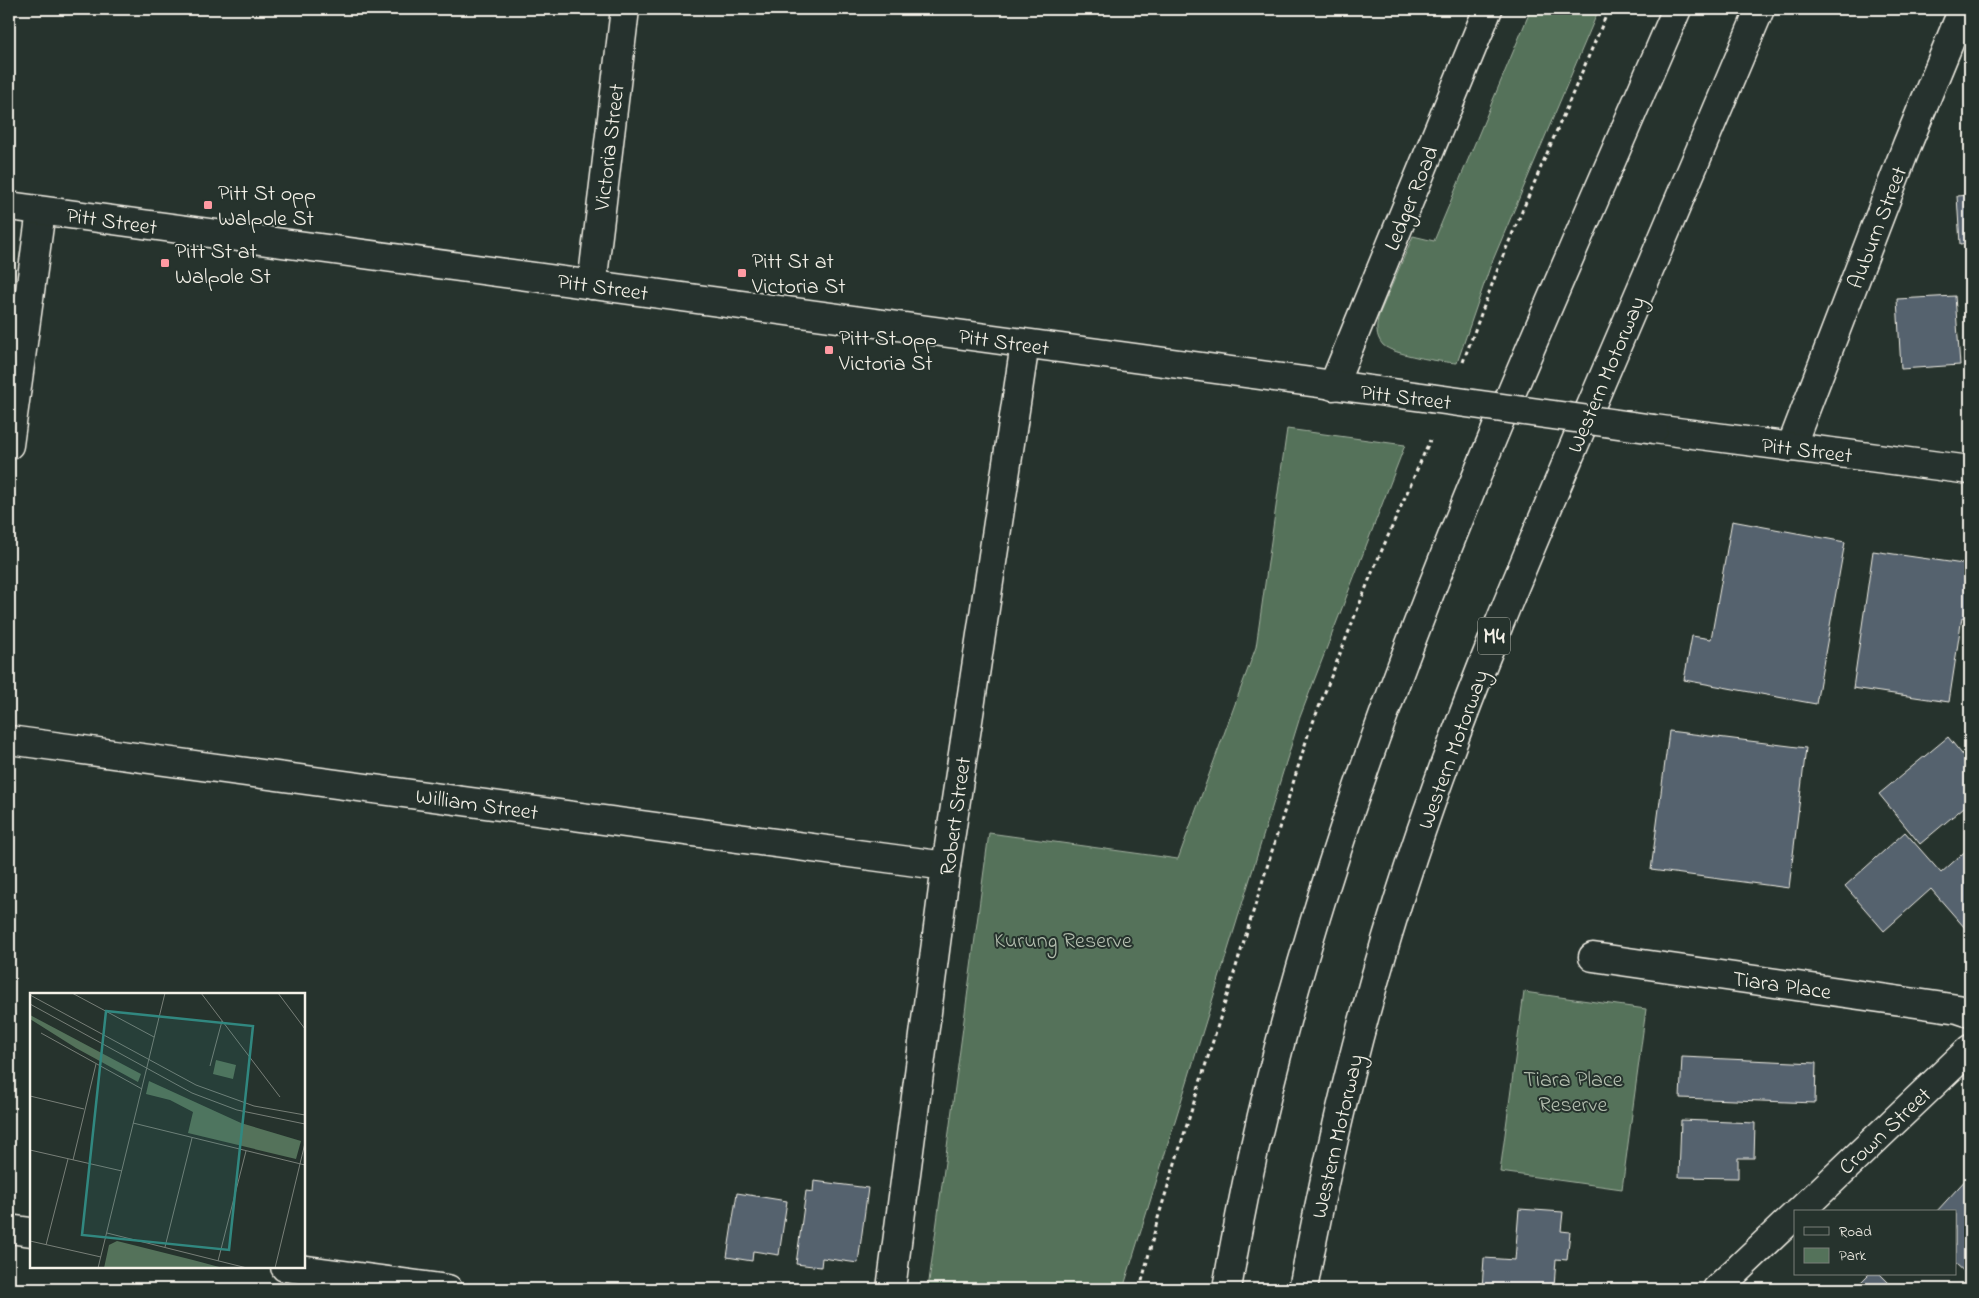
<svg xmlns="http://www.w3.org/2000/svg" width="1979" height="1298" font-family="'Indie Flower',sans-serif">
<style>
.green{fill:#54725a;stroke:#a4b2a1}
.building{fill:#54626e;stroke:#f4f1e8}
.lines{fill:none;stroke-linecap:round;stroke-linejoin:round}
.minor-casing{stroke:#f4f1e8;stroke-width:31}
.major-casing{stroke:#f4f1e8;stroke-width:31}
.highway-casing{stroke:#f4f1e8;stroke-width:31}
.path{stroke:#f4f1e8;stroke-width:3;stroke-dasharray:4 4;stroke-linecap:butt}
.minor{stroke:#26332d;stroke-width:28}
.major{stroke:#26332d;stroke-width:28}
.highway{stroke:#26332d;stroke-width:28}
.major-bridge-casing{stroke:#f4f1e8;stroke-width:31;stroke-linecap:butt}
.major-bridge{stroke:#26332d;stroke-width:28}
.poi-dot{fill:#ff9aa2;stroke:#26332d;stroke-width:2}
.labels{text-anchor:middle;stroke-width:4;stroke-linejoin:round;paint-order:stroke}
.shield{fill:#26332d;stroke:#b6b8b0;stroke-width:1}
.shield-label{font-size:21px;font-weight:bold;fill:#f4f1e8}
.street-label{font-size:22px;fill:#f4f1e8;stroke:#26332d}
.poi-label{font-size:22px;fill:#f4f1e8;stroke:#26332d;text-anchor:start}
.park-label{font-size:22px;fill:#b4beaf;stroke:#26332d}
.inset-road{fill:none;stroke:#787f78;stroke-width:1}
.view{fill:#318880;fill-opacity:0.15;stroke:#318880;stroke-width:2.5}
.inset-edge{fill:none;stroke:#f4f1e8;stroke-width:2.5}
</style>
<rect width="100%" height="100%" fill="#26332d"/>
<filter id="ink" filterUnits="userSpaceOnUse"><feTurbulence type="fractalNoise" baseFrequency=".02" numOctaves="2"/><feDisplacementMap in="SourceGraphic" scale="10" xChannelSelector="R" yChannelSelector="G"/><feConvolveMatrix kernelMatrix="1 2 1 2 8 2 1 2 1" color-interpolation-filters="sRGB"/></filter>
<g filter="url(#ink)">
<g class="green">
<path d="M1531,9H1599L1490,267L1457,363C1441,362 1394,355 1383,345C1375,336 1376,325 1379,315L1413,236L1434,241Z"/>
<path d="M1287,429L1405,445L1300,717L1123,1289H928L989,833L1178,859L1256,647Z"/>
<path d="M1524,992L1646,1009L1622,1189L1500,1172Z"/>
</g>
<g class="building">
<path d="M1970,195V243L1960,244L1957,196Z"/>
<path d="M1955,296L1960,365L1901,369L1897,299Z"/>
<path d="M1732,521L1845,542L1816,704L1684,680L1692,636L1711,639Z"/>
<path d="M1873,551L1970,565V619L1962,617L1949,702L1853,688Z"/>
<path d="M1669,731L1806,748L1789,888L1651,870Z"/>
<path d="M1948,737L1970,764V802L1920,844L1879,794Z"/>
<path d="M1905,832L1941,873L1970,847V923L1965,928L1931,889L1884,931L1845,886Z"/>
<path d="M1682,1057L1816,1063L1815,1103L1680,1098Z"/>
<path d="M1681,1120L1755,1123L1754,1158H1738V1178L1679,1177Z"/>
<path d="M1969,1176L1970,1177V1277L1955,1263V1212H1936Z"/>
<path d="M814,1181L868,1188L858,1263L822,1258L821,1267L796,1264L806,1191L813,1192Z"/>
<path d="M737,1193L787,1201L779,1255L753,1251L752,1261L727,1257Z"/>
<path d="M1519,1209L1563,1212L1561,1231L1570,1232L1567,1260L1556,1259L1554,1287L1535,1285V1289H1482L1484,1258L1515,1260Z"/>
<path d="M1869,1274H1880L1895,1289H1854Z"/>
</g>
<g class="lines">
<g class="minor-casing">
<g id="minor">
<path d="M592,285L625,9"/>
<path d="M1333,386L1488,9"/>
<path d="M9,445L41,211"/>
<path d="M1791,447L1907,145L1963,9"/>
<path d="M9,740L946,866"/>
<path d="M1593,957L1958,1009L1970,1013"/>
<path d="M1799,1212L1970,1049"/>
<path d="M9,1229L31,1232"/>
<path d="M285,1267L448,1289"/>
<path d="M891,1289L946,866L1025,344"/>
<path d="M1717,1289L1795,1215"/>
</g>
</g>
<g class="major-casing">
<g id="major">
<path d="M9,206L1430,398"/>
<path d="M1654,429L1970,470"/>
</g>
</g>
<g class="highway-casing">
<g id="highway">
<path d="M1227,1289C1301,840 1499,424 1677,9"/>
<path d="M1303,1289C1330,1143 1365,999 1412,858C1463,704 1527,555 1591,406C1648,274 1704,141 1760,9"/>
</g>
</g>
<g class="path">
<path d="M1463,362L1502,258L1609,9"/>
<path d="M1140,1289L1158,1218L1308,735L1371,575L1430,440"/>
</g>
<use href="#minor" class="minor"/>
<use href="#major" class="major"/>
<use href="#highway" class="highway"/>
<g class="major-bridge-casing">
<path id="major-bridge" d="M1430,398L1654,429"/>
</g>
<use href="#major-bridge" class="major-bridge"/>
</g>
</g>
<g class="poi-dot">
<rect x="203" y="200" width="10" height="10" rx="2.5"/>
<rect x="160" y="258" width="10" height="10" rx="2.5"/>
<rect x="737" y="268" width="10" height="10" rx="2.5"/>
<rect x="824" y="345" width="10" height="10" rx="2.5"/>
</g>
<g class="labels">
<rect class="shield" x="1478" y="617.5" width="32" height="37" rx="4"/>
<g class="shield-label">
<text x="1494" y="643">M4</text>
</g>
<g class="street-label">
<text transform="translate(608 147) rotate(-83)" y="8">Victoria Street</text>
<text transform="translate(1410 198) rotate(-68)" y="8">Ledger Road</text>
<text transform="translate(112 220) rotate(8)" y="8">Pitt Street</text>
<text transform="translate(1876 227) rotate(-69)" y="8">Auburn Street</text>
<text transform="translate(603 286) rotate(8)" y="8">Pitt Street</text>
<text transform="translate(1004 341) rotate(8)" y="8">Pitt Street</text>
<text transform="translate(1605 374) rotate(-67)" y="8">Western Motorway</text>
<text transform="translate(1406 396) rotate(7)" y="8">Pitt Street</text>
<text transform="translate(1807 449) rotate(7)" y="8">Pitt Street</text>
<text transform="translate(1452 749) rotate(-70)" y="8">Western Motorway</text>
<text transform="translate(477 803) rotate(8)" y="8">William Street</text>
<text transform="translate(954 816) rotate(-82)" y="8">Robert Street</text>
<text transform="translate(1782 984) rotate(8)" y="8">Tiara Place</text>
<text transform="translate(1884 1130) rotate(-43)" y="8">Crown Street</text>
<text transform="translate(1336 1136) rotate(-77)" y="8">Western Motorway</text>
</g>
<g class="poi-label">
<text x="218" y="200">Pitt St opp<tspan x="218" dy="25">Walpole St</tspan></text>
<text x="175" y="258">Pitt St at<tspan x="175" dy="25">Walpole St</tspan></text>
<text x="752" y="268">Pitt St at<tspan x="752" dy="25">Victoria St</tspan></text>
<text x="839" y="345">Pitt St opp<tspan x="839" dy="25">Victoria St</tspan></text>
</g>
<g class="park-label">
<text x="1063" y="947">Kurung Reserve</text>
<text x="1573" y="1086">Tiara Place<tspan x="1573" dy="25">Reserve</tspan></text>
</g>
</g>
<g transform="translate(30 993)">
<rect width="275" height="275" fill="#26332d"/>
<path d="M0,22L111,81L108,89L46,55L0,26ZM186,67L206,72L203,86L183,81ZM119,88L211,130L271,148L266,166L158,140L163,119L140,107L116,101ZM87,248L163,267L193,275H74L79,252Z" fill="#54725a"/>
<path class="inset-road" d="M42,0L124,44M171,0L250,104M248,0L275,36M0,2L166,92L224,113L275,122M0,11L162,100L207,117L275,131M11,40L112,96M180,73L192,28M0,103L54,116M103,130L275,172M0,157L92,178M43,167L66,71M77,240L217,275M0,248L71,264M16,252L38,166M135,254L162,145M188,268L216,158M68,275L135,0M245,275L275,150"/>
<path class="view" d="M76,18L223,33L199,257L52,242Z"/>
<rect width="275" height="275" class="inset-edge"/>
</g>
<rect width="1979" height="1298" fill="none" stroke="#26332d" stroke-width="30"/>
<rect x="15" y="15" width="1949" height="1268" fill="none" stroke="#f4f1e8" stroke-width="2" filter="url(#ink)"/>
<rect x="1794" y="1210" width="162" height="65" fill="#26332d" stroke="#787f78"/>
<rect x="1804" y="1227" width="25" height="8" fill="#26332d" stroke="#787f78"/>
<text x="1839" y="1236" font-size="15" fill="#f4f1e8">Road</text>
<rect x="1804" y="1248" width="25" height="15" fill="#54725a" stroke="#787f78"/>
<text x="1839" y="1260" font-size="15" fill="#f4f1e8">Park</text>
</svg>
